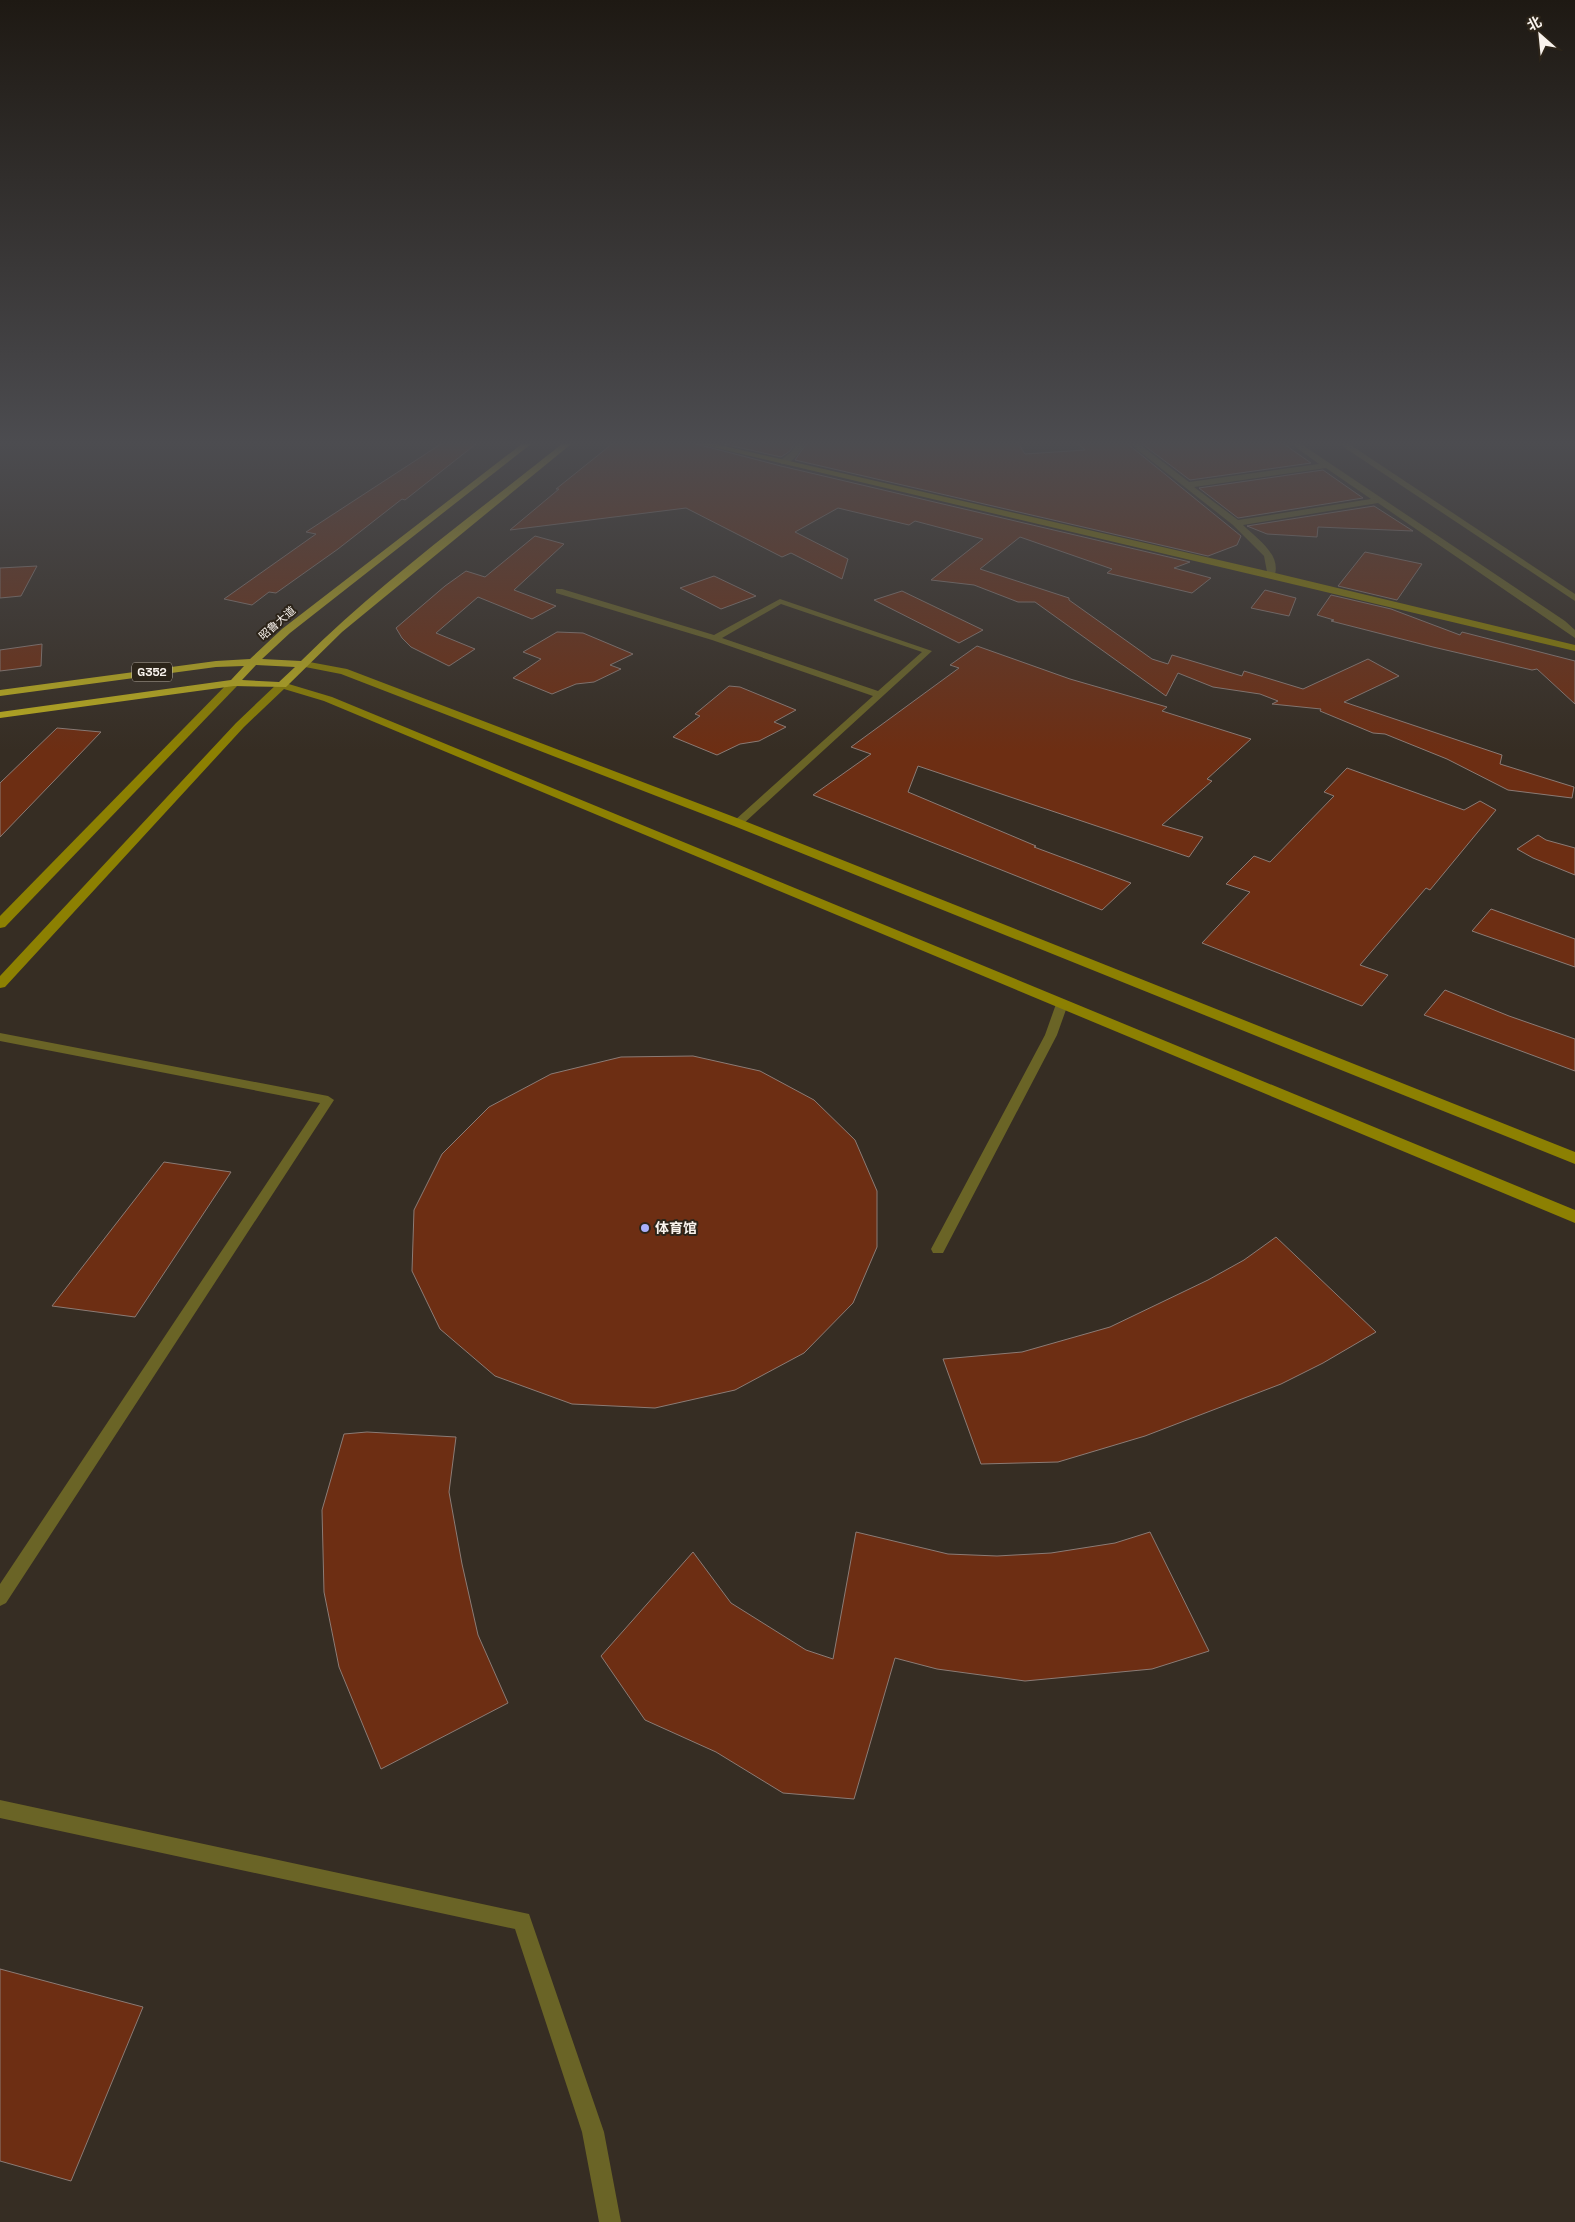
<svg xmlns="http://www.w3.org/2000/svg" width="1575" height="2222" font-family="'Space Grotesk','Noto Sans SC',sans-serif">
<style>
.building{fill:#6d2e13;stroke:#8b7b75}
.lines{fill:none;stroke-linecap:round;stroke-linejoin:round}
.lane{fill:#6a6426;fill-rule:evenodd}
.street{fill:#6a6426;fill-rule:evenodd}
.secondary{fill:#8c8002;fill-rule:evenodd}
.highway{fill:#b8aa1e;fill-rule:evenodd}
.poi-dot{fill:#a9b0fc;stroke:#2c2419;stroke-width:2}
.labels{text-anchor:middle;stroke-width:4;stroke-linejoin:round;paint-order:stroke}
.far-street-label{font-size:11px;fill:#f9f3ed;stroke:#2c2419}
.shield{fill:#2c2419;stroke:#bcb5ad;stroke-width:1}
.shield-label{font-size:12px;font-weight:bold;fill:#f9f3ed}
.poi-label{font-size:14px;font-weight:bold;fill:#f9f3ed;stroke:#2c2419;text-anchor:start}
</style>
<rect width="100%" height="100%" fill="#362d23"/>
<g class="building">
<path d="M447,440H481L405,500L402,499L338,549L276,593L269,592L252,605L224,599L316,534L306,532Z"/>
<path d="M617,440H681L781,466L1190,562L1174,568L1211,578L1192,593L1107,573L1112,569L1020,537L980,569L1069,598V600L1152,659L1168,664L1172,655L1242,676L1244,671L1303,689L1368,659L1399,676L1344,702L1502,755L1500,764L1574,787L1572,798L1508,790L1447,759L1385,734L1373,733L1320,711L1321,709L1272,704L1278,701L1260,694L1213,687L1178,673L1166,696L1035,602H1018L974,585L931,580L983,539L915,521L909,525L838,508L795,532L848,559L842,579L791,553L782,557L686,508L510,530L559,489H556Z"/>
<path d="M706,440H797L790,451L781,457Z"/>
<path d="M809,440H1016L1025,454L1085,450L1074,440H1123L1241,536L1237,545L1208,556L795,460Z"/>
<path d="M1137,440H1278L1311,463L1190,480Z"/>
<path d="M1323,470L1363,498L1238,518L1199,488Z"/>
<path d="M1374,506L1413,531L1318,527L1317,537L1267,534L1247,526Z"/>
<path d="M535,536L564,544L514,590L556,606L532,619L478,597L436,633L475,649L449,666L411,647L402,638L396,628L445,586L466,571L485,577Z"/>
<path d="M1365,552L1422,564L1397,600L1338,586Z"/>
<path d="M37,566L21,596L0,598V568Z"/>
<path d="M714,576L756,596L721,609L680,588Z"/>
<path d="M1265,590L1296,598L1289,616L1251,608Z"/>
<path d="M902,591L983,630L959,643L874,600Z"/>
<path d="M1331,595L1391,609L1460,635L1462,632L1575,661V704L1537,669L1532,670L1433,647L1331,621L1334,620L1317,615Z"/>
<path d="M557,632L583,633L633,654L610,665L621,669L594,682L576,684L552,694L513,678L541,659L523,652Z"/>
<path d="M42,644L41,666L0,671V650Z"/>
<path d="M977,646L1070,679L1167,707L1162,711L1251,739L1207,779L1212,781L1162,825L1203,837L1189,857L918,766L908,792L1036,846L1034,847L1131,883L1102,910L813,795L871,754L851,747L959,668L950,665Z"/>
<path d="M729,686L740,687L796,710L774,722L786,727L759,741L740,744L717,755L673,737L700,716L695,714Z"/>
<path d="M57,728L101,732L0,837V783Z"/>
<path d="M1347,768L1464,810L1480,801L1496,810L1430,890L1426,888L1360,965L1388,975L1362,1006L1202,943L1250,892L1226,884L1254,856L1270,862L1334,796L1324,792Z"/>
<path d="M1538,835L1546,840L1575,848V875L1533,858L1517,849Z"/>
<path d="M1491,909L1575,939V967L1472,931Z"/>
<path d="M1445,990L1509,1016L1575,1039V1071L1424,1015Z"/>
<path d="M693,1056L760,1071L814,1100L855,1140L877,1191V1247L853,1303L804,1353L735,1390L655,1408L572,1404L495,1376L440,1329L412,1271L414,1210L442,1154L489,1107L551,1074L621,1057Z"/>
<path d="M164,1162L231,1172L135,1317L52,1306Z"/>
<path d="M1276,1237L1376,1332L1323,1363L1281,1384L1145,1436L1058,1462L981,1464L943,1359L1022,1352L1110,1327L1208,1280L1244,1260Z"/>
<path d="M367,1432L456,1437L449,1492L462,1564L478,1635L508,1703L381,1769L339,1667L324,1592L322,1510L344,1434Z"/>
<path d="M856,1532L948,1554L997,1556L1051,1553L1115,1543L1150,1532L1209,1651L1152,1669L1025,1681L937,1669L895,1658L854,1799L783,1793L716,1752L645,1720L601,1656L693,1552L731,1603L806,1650L833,1659Z"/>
<path d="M0,1969L143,2007L71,2181L0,2161Z"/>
</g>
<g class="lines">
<g class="lane">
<path d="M556,589H562L714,635L780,599L932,651L742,825H734V821L873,696L712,640L556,593ZM781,604L922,652L878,691L722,638Z"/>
<path d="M1062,1000L1068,1004L1057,1035L943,1253H933L931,1249L1045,1035L1056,1004Z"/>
<path d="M0,1033L328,1096L334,1100L6,1603L0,1606V1584L320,1103L0,1041Z"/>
<path d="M0,1800L529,1914L604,2132L621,2222H599L582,2132L515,1929L0,1818Z"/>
</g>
<g class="street">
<path d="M799,440H807C801,449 794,465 781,464V460L791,452Z"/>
<path d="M1125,440H1134L1189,482L1319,464L1286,440H1295L1565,621L1575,630V638L1378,503L1243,525C1256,538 1283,555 1274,577H1268L1264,556L1233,525ZM1326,468L1371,499L1238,520L1194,487Z"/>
<path d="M1333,440H1343L1575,594V601Z"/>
</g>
<g class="secondary">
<path d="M683,440H698L1271,572L1575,645V651Z"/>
<path d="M304,661L347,669L742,820L1575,1152V1164L734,826L341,674L300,666V662Z"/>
<path d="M234,680L239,683L238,685L5,927L0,928V916L230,681Z"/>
<path d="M282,682L332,697L1575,1210V1223L324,701L284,689L244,727L5,987L0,988V976L236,723L278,683Z"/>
</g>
<path class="highway" d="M527,440H536L290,633L262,659L301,661C383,580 477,512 567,440H576L342,632L286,687L234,686L0,718V712L231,680L244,666L216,667L0,696V690L216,661L250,659L282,629ZM256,665L295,667L279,682L242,680Z"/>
</g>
<linearGradient id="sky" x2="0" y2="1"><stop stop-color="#1e1913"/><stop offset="0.59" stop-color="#4c4c50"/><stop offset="1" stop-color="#4c4c50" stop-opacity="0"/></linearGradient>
<rect width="1575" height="751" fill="url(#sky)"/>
<circle class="poi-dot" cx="645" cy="1228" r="5"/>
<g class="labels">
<g class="far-street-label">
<text transform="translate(277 623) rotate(-41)" y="4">昭鲁大道</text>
</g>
<rect class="shield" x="132" y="662.5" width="40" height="19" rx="4"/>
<g class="shield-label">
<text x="152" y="676">G352</text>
</g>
<g class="poi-label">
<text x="655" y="1233">体育馆</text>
</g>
</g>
<g transform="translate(1540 35) rotate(333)" stroke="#2c2419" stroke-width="4" paint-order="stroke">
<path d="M0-4L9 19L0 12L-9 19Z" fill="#f9f3ed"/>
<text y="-8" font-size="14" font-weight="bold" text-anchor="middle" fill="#f9f3ed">北</text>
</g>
</svg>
